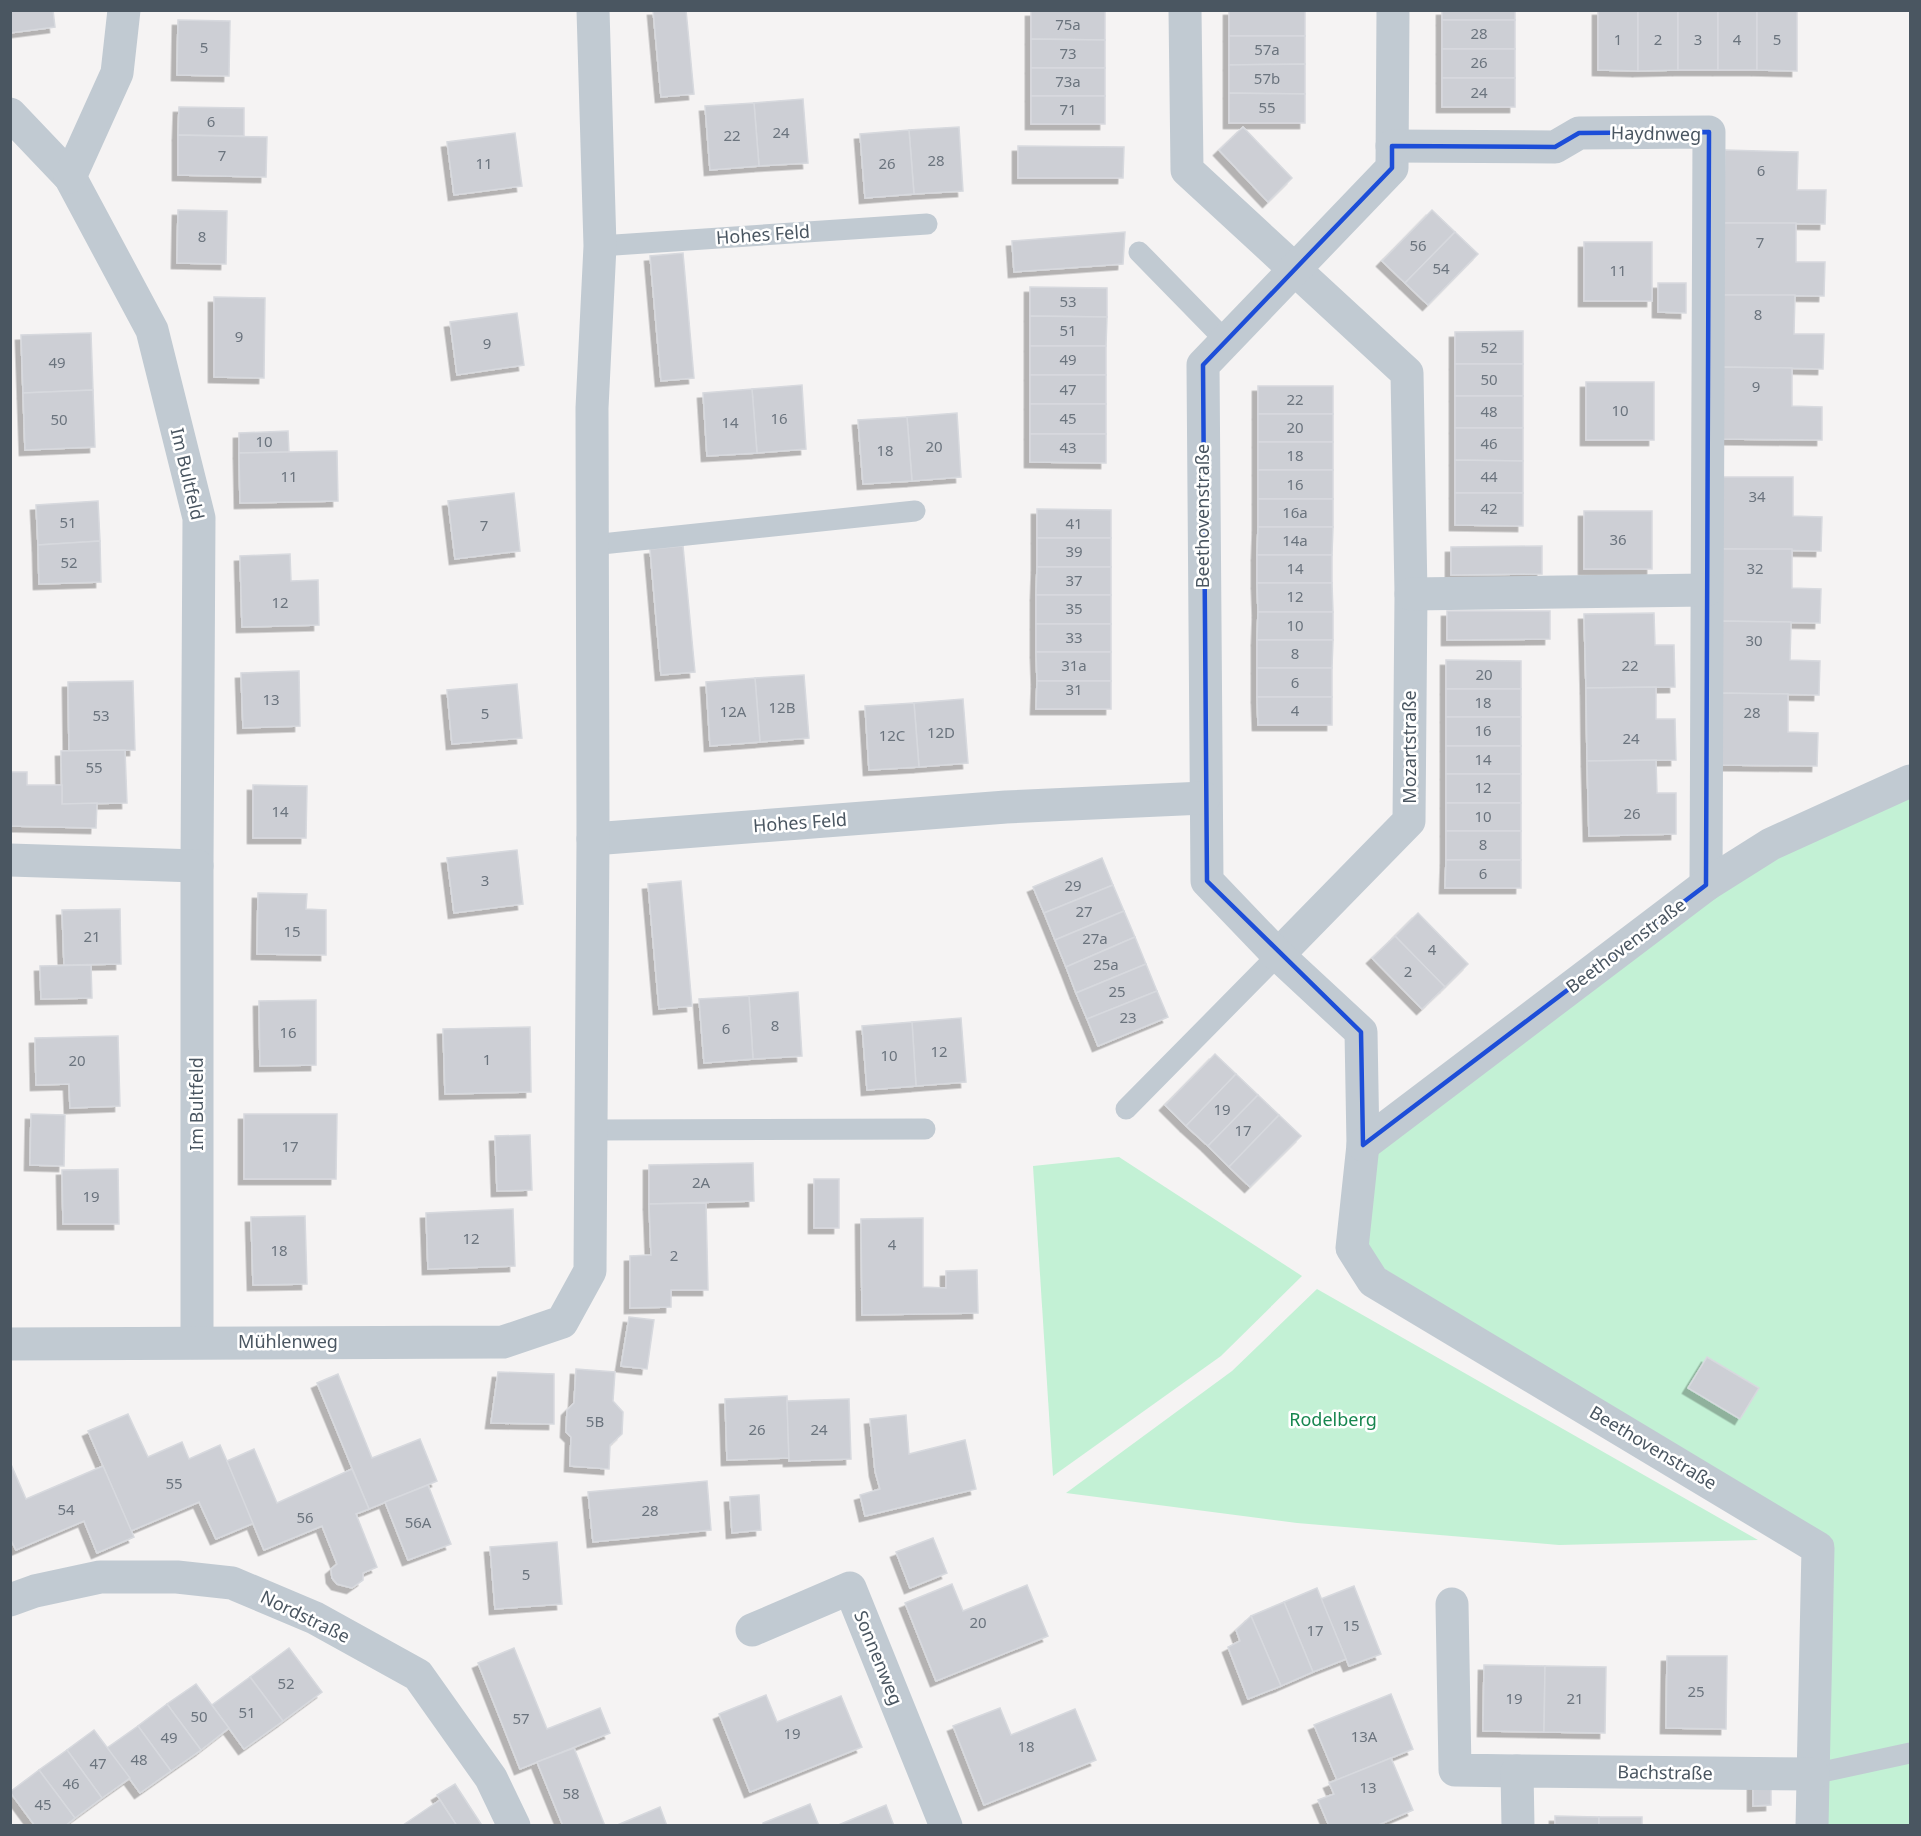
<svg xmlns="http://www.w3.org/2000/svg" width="1921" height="1836" font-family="'Noto Sans',sans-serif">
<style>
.green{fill:#c3f1d5}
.building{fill:#cdcfd5;stroke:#d7d9de;stroke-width:1.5;filter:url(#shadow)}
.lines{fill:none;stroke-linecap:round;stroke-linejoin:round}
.lane{stroke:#c1cad2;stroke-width:21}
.street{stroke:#c1cad2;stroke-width:33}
.marked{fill:none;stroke:#1d4ed8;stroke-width:4.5;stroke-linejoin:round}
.labels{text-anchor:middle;stroke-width:5;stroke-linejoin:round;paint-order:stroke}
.number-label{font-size:15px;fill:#6b747e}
.street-label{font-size:18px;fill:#4a5661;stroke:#fff}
.park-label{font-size:18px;fill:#17864f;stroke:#fff}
</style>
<defs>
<filter id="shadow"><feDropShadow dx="-5.5" dy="5.5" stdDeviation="0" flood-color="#0004"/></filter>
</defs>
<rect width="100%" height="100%" fill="#f5f3f3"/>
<g class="green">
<path d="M1910,780V1825H1816L1818,1548L1352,1248L1363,1145L1706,885Z"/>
<path d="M1119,1157L1302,1276L1221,1356L1053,1476L1033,1166Z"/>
<path d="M1317,1289L1758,1540L1559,1545L1297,1523L1066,1493L1232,1371Z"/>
</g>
<g class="building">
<path d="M10,10H53L55,27L10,33Z"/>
<path d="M653,10H686L694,94L661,97Z"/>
<rect x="1229" y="10" width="76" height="26"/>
<rect x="1442" y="10" width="73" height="10"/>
<path d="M1598,10H1638V71L1598,70Z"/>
<path d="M1638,10H1678V70L1638,71Z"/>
<rect x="1678" y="10" width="40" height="60"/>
<rect x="1718" y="10" width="39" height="60"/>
<path d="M1757,10H1797V71L1757,70Z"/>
<path d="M1031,11H1105V40L1031,39Z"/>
<path d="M178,20L230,21L229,76L177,75Z"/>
<rect x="1442" y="20" width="73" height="29"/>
<path d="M1229,36H1305V64L1229,65Z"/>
<path d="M1031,39L1105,40V68H1031Z"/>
<rect x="1442" y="49" width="73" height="29"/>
<path d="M1305,64V94L1229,93V65Z"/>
<rect x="1031" y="68" width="74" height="28"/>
<rect x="1442" y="78" width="73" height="29"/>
<path d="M1229,93L1305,94V123H1229Z"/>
<rect x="1031" y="96" width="74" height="28"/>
<path d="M803,99L808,163L759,166L754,103Z"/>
<path d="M754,103L759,166L710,170L705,106Z"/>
<path d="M179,107L244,108V136L178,135Z"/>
<path d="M959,127L963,191L914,194L909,130Z"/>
<path d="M1243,127L1292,178L1268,202L1219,150Z"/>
<path d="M909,130L914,194L865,198L860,134Z"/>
<path d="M515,133L522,186L454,195L447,142Z"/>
<path d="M178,135L267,137L266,177L178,175Z"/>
<path d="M1018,146L1124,147L1123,178H1018Z"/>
<path d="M1725,150L1798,152L1797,190H1826L1825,224L1723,223Z"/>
<path d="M178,210L227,211L226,264L177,263Z"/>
<path d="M1432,210L1455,232L1405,283L1382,261Z"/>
<path d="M1723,223H1796V262H1825L1824,296L1722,295Z"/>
<path d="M1125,232L1123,264L1014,272L1012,241Z"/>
<path d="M1455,232L1478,254L1428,305L1405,283Z"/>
<rect x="1584" y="242" width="68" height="59"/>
<path d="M683,253L694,378L661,381L650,256Z"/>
<path d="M1658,283H1686V313L1658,312Z"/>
<path d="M1030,287L1107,288V317L1030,316Z"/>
<path d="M1722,295H1795L1794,334H1824L1823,369L1721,367Z"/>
<path d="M214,297L265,298L264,378L214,377Z"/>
<path d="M517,313L524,365L457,375L450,322Z"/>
<path d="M1030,316L1107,317L1106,346H1030Z"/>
<path d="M1523,331V364H1455V332Z"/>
<path d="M91,333L93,390L23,393L21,335Z"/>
<rect x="1030" y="346" width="76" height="29"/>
<rect x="1455" y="364" width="68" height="32"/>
<path d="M1721,367L1792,368V406L1822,407V440L1720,439Z"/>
<rect x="1030" y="375" width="76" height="29"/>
<rect x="1586" y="382" width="68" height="58"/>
<path d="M802,385L806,449L757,453L752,389Z"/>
<rect x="1258" y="386" width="75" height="28"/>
<path d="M752,389L757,453L707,456L703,393Z"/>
<path d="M93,390L95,447L25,450L23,393Z"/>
<rect x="1455" y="396" width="68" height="32"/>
<rect x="1030" y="404" width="76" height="30"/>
<path d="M957,413L961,477L912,481L907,417Z"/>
<rect x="1258" y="414" width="75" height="28"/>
<path d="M907,417L912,481L863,484L858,420Z"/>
<path d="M1455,428H1523V461L1455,460Z"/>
<path d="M288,431L289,452L239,453V433Z"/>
<path d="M1030,434H1106V463L1030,462Z"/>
<rect x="1258" y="442" width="75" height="28"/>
<path d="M337,451L338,501L240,503L239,453Z"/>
<path d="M1455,460L1523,461V493H1455Z"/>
<rect x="1258" y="470" width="75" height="29"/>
<path d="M1720,477H1793V516L1822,517L1821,551L1719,549Z"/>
<path d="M514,493L520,551L455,559L448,501Z"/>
<path d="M1455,493H1523V526L1455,525Z"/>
<rect x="1258" y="499" width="75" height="28"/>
<path d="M98,501L100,541L38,545L36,505Z"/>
<path d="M1037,509L1111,510V538H1037Z"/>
<rect x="1584" y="511" width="68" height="58"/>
<path d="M1258,527H1333L1332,555H1257Z"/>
<rect x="1037" y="538" width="74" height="29"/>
<path d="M100,541L101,582L39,584L38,545Z"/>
<path d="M683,546L695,672L661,675L650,549Z"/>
<path d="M1542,546V574L1451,575V547Z"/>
<path d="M1719,549H1792V588L1821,589L1820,623L1718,621Z"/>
<path d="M290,554L291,581L318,580L319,625L242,627L240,556Z"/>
<rect x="1257" y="555" width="75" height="28"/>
<path d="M1037,567H1111V595H1036Z"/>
<path d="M1257,583H1332L1333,612H1258Z"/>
<rect x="1036" y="595" width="75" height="29"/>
<path d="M1447,611H1550V639L1447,640Z"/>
<path d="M1258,612H1333V640H1257Z"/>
<path d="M1654,613L1655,645H1674L1675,687L1586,688L1584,614Z"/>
<path d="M1718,621L1791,622L1790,660L1820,661L1819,695L1717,693Z"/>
<rect x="1036" y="624" width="75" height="28"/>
<path d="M1257,640H1333L1332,668H1257Z"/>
<path d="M1036,652H1111V681H1037Z"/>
<path d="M1446,660L1521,661V689H1446Z"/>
<rect x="1257" y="668" width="75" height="29"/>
<path d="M299,671L300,726L243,728L241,673Z"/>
<path d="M804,675L809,738L760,742L755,678Z"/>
<path d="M755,678L760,742L710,746L706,682Z"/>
<path d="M133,681L135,750L69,751L68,682Z"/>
<path d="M1037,681H1111V709H1036Z"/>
<path d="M517,684L522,738L452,744L447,690Z"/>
<path d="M1656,687V719H1675L1676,760L1587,761L1586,688Z"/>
<rect x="1446" y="689" width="75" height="28"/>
<path d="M1717,693L1788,694V732L1818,733L1817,766L1716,765Z"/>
<path d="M1257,697H1332V725H1258Z"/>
<path d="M963,699L968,763L919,767L914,703Z"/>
<path d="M914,703L919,767L869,770L865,706Z"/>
<rect x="1446" y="717" width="75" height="29"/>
<rect x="1446" y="746" width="75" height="28"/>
<path d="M125,750L127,803L62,804L61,751Z"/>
<path d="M1656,760L1657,793H1676V834L1589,836L1587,761Z"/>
<path d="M10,772H27V785H62V804L97,803L96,828L10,826Z"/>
<rect x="1446" y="774" width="75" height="29"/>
<path d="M253,785L307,786L306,838H253Z"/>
<rect x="1446" y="803" width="75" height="28"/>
<rect x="1446" y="831" width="75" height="29"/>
<path d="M517,850L523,904L454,913L447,858Z"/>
<path d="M1102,858L1113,885L1044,913L1033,887Z"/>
<path d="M1446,860H1521V888H1445Z"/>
<path d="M681,881L692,1006L659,1009L648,884Z"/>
<path d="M1113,885L1124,911L1055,940L1044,913Z"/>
<path d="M258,893L307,894L306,909L326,910V955L257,954Z"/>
<path d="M120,909L121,964L64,965L62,910Z"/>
<path d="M1124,911L1135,937L1066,967L1055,940Z"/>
<path d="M1418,913L1468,964L1445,987L1395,936Z"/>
<path d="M1395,936L1445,987L1422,1009L1372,958Z"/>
<path d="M1135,937L1146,964L1076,993L1066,967Z"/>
<path d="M1146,964L1157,991L1087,1019L1076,993Z"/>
<path d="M91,965L92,998L41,999L40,966Z"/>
<path d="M1157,991L1168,1017L1098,1046L1087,1019Z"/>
<path d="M798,992L802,1056L753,1059L749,996Z"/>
<path d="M749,996L753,1059L704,1063L699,999Z"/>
<path d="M316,1000V1065L260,1066L259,1001Z"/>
<path d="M961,1018L966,1082L916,1086L912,1022Z"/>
<path d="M912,1022L916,1086L867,1090L862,1026Z"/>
<path d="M530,1027L531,1092L445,1094L443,1029Z"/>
<path d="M118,1036L120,1106L70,1108L69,1084L36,1085L35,1038Z"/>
<path d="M1215,1054L1236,1074L1186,1126L1165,1105Z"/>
<path d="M1236,1074L1258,1095L1208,1146L1186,1126Z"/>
<path d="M1258,1095L1279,1115L1229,1167L1208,1146Z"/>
<path d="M31,1114L65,1115L64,1166L30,1165Z"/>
<path d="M244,1114H337L336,1179H244Z"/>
<path d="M1279,1115L1301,1136L1250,1187L1229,1167Z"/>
<path d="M530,1135L532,1190L497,1191L495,1136Z"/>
<path d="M753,1163L754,1201L649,1204V1165Z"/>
<path d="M118,1169L119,1224H63L62,1170Z"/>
<rect x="814" y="1179" width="25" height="49"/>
<path d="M706,1203L708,1290H671V1307L630,1308V1256L651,1255L649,1204Z"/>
<path d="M513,1209L515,1266L428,1269L426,1213Z"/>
<path d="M305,1216L307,1284L253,1285L251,1217Z"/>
<path d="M923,1218V1287L946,1288V1271L977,1270L978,1313L862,1315L861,1219Z"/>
<path d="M629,1317L654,1320L647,1369L621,1366Z"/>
<path d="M1707,1357L1759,1388L1740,1419L1688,1388Z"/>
<path d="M576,1369L615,1372L613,1401L623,1412L622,1434L610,1445L609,1469L570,1466L571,1437L566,1432L567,1410L574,1403Z"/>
<path d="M498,1372L554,1374V1424L491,1423Z"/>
<path d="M338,1374L372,1458L420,1439L437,1481L369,1509L317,1383Z"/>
<path d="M787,1396L789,1458L727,1460L725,1399Z"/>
<path d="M849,1399L851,1459L789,1461L787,1401Z"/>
<path d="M128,1414L148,1457L182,1442L189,1459L220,1445L254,1523L216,1539L199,1502L131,1531L88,1431Z"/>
<path d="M906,1415L909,1454L965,1440L976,1489L865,1516L860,1495L880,1489L875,1471L870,1419Z"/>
<path d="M254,1449L277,1503L352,1469L369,1509L356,1514L377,1567L363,1573V1580L352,1588L337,1584L332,1578L331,1569L337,1564L322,1526L264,1550L227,1461Z"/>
<path d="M10,1462L26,1499L103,1466L134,1537L97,1553L84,1521L16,1550L10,1538Z"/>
<path d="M707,1481L711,1530L593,1542L588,1492Z"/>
<path d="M428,1485L451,1544L408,1560L385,1502Z"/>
<path d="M759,1495L761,1530L732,1533L730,1497Z"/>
<path d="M933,1538L947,1573L910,1588L896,1552Z"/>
<path d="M557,1542L562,1604L495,1609L490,1547Z"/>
<path d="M952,1584L963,1611L1027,1585L1048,1636L936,1681L905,1603Z"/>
<path d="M1354,1586L1381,1654L1349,1666L1321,1599Z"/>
<path d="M1317,1588L1346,1659L1313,1672L1284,1602Z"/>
<path d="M1284,1602L1313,1672L1281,1686L1251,1616Z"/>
<path d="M1251,1616L1281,1686L1248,1699L1228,1647L1240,1641L1236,1630Z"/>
<path d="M289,1648L322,1692L283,1721L250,1677Z"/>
<path d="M514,1648L547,1729L600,1708L610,1733L520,1769L478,1663Z"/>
<path d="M1667,1656H1727L1726,1729L1666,1728Z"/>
<path d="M1484,1665L1545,1666L1544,1732L1483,1731Z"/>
<path d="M1545,1666L1606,1667L1605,1733L1544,1732Z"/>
<path d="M250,1677L283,1721L244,1749L212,1705Z"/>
<path d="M196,1684L229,1728L201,1750L167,1704Z"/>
<path d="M1391,1694L1413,1749L1337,1780L1314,1725Z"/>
<path d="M766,1695L777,1722L841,1696L862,1747L750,1792L719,1714Z"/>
<path d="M167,1704L201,1750L171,1771L138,1726Z"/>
<path d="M1000,1708L1011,1735L1075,1709L1096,1760L984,1805L953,1726Z"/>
<path d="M138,1726L171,1771L140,1793L107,1748Z"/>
<path d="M94,1730L130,1778L102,1798L67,1750Z"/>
<path d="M574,1748L605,1826H563L537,1762Z"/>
<path d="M67,1750L102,1798L75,1818L39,1770Z"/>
<path d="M1391,1758L1413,1810L1376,1826H1329L1318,1800L1334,1794L1329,1783Z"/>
<path d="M39,1770L75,1818L65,1826H35L10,1792Z"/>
<path d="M1753,1781H1771V1805L1753,1806Z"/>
<path d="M455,1784L481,1824L479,1826H457L437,1795Z"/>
<path d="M440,1800L457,1826H404L403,1825Z"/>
<path d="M810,1804L819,1826H763V1823Z"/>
<path d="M886,1805L894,1826H836Z"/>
<path d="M660,1807L667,1826H615Z"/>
<path d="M1555,1816L1599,1817V1826H1555Z"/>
<rect x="1599" y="1817" width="43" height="9"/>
</g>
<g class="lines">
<g class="lane">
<path d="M600,246L927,224"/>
<path d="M1139,252L1225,340"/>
<path d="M592,545L915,511"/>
<path d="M1126,1109L1278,955"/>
<path d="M591,1130L925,1129"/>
<path d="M1813,1774L1910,1753"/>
</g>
<g class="street">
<path d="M1185,10L1187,170L1407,373L1411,594L1409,821L1278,955"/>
<path d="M1393,10L1392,168L1203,365L1207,881L1278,955L1361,1032L1363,1145L1352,1248L1373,1281L1818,1548L1812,1826"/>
<path d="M10,114L70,177L152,330L199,518L197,866"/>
<path d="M1392,146L1555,147L1579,133L1709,132L1706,885"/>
<path d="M70,177L117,73L124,10"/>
<path d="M1411,594L1706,590"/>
<path d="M593,839L1006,807L1204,798"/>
<path d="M10,860L197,866V1342"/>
<path d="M1363,1145L1706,885L1771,844L1910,781"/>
<path d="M10,1344L503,1342L562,1322L590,1271L593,839L592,408L600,246L593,10"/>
<path d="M10,1600L35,1591L100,1577H177L232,1583L315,1618L418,1675L491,1778L514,1826"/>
<path d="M1452,1604L1455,1770L1517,1771"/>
<path d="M752,1630L850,1588L946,1826"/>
<path d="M1518,1826L1517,1771L1813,1774"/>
</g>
</g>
<path class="marked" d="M1709,132L1706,885L1363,1145L1361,1032L1207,881L1203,365L1392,168V146L1555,147L1579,133Z"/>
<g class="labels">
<g class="number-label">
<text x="1068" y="30">75a</text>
<text x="1479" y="39">28</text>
<text x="1618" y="45">1</text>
<text x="1658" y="45">2</text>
<text x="1698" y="45">3</text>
<text x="1737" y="45">4</text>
<text x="1777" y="45">5</text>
<text x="204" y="53">5</text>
<text x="1267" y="55">57a</text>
<text x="1068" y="59">73</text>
<text x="1479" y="68">26</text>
<text x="1267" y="84">57b</text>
<text x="1068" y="87">73a</text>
<text x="1479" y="98">24</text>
<text x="1267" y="113">55</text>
<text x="1068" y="115">71</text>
<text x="211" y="127">6</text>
<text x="781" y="138">24</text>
<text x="732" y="141">22</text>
<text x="222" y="161">7</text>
<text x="936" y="166">28</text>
<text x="484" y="169">11</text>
<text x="887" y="169">26</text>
<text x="1761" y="176">6</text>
<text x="202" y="242">8</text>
<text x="1760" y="248">7</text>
<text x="1418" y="251">56</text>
<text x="1441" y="274">54</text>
<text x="1618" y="276">11</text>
<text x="1068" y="307">53</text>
<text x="1758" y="320">8</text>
<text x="1068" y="336">51</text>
<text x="239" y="342">9</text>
<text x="487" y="349">9</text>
<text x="1489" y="353">52</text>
<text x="1068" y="365">49</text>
<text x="57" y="368">49</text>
<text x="1489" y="385">50</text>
<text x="1756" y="392">9</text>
<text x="1068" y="395">47</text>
<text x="1295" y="405">22</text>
<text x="1620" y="416">10</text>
<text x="1489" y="417">48</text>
<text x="779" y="424">16</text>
<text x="1068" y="424">45</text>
<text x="59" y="425">50</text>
<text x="730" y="428">14</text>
<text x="1295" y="433">20</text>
<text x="264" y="447">10</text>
<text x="1489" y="449">46</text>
<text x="934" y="452">20</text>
<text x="1068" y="453">43</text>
<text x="885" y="456">18</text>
<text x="1295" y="461">18</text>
<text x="289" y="482">11</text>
<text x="1489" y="482">44</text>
<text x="1295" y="490">16</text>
<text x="1757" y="502">34</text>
<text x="1489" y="514">42</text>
<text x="1295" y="518">16a</text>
<text x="68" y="528">51</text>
<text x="1074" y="529">41</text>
<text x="484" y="531">7</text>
<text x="1618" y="545">36</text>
<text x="1295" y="546">14a</text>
<text x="1074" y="557">39</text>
<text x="69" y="568">52</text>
<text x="1295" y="574">14</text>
<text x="1755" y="574">32</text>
<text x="1074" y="586">37</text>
<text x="1295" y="602">12</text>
<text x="280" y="608">12</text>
<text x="1074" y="614">35</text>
<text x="1295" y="631">10</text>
<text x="1074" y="643">33</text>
<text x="1754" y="646">30</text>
<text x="1295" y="659">8</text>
<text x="1074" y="671">31a</text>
<text x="1630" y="671">22</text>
<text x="1484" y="680">20</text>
<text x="1295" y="688">6</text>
<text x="1074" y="695">31</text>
<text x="271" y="705">13</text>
<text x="1483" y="708">18</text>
<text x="782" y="713">12B</text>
<text x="1295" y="716">4</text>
<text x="733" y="717">12A</text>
<text x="1752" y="718">28</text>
<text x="485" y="719">5</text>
<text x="101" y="721">53</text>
<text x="1483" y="736">16</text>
<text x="941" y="738">12D</text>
<text x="892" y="741">12C</text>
<text x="1631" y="744">24</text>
<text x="1483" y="765">14</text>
<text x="94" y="773">55</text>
<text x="1483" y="793">12</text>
<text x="280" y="817">14</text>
<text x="1632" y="819">26</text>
<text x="1483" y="822">10</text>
<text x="1483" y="850">8</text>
<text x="1483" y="879">6</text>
<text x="485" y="886">3</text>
<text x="1073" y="891">29</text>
<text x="1084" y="917">27</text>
<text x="292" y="937">15</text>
<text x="92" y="942">21</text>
<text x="1095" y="944">27a</text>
<text x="1432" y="955">4</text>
<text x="1106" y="970">25a</text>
<text x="1408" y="977">2</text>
<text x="1117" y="997">25</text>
<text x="1128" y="1023">23</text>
<text x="775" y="1031">8</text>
<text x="726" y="1034">6</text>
<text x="288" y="1038">16</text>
<text x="939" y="1057">12</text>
<text x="889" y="1061">10</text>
<text x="487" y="1065">1</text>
<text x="77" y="1066">20</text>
<text x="1222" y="1115">19</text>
<text x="1243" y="1136">17</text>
<text x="290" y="1152">17</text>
<text x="701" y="1188">2A</text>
<text x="91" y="1202">19</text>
<text x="471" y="1244">12</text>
<text x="892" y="1250">4</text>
<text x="279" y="1256">18</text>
<text x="674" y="1261">2</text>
<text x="595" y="1427">5B</text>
<text x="757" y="1435">26</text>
<text x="819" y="1435">24</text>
<text x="174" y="1489">55</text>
<text x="66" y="1515">54</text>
<text x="650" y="1516">28</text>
<text x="305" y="1523">56</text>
<text x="418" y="1528">56A</text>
<text x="526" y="1580">5</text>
<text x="978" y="1628">20</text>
<text x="1351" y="1631">15</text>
<text x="1315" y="1636">17</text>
<text x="286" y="1689">52</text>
<text x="1696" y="1697">25</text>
<text x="1514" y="1704">19</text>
<text x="1575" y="1704">21</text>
<text x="247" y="1718">51</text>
<text x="199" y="1722">50</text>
<text x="521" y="1724">57</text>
<text x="792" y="1739">19</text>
<text x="1364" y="1742">13A</text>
<text x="169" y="1743">49</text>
<text x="1026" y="1752">18</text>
<text x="139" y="1765">48</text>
<text x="98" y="1769">47</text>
<text x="71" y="1789">46</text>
<text x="1368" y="1793">13</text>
<text x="571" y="1799">58</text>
<text x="43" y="1810">45</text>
</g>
<g class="street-label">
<text transform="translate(1656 134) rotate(1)" y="6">Haydnweg</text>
<text transform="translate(763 235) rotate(-4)" y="6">Hohes Feld</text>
<text transform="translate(187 474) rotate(77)" y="6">Im Bultfeld</text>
<text transform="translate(1203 516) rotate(-90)" y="6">Beethovenstraße</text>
<text transform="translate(1410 747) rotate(-90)" y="6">Mozartstraße</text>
<text transform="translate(800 823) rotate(-4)" y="6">Hohes Feld</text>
<text transform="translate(1626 946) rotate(-37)" y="6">Beethovenstraße</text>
<text transform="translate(197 1104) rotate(-90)" y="6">Im Bultfeld</text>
<text x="288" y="1348">Mühlenweg</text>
<text transform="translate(1653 1448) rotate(31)" y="6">Beethovenstraße</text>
<text transform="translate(305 1617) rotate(26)" y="6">Nordstraße</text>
<text transform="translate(878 1658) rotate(68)" y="6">Sonnenweg</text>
<text transform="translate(1665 1773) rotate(1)" y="6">Bachstraße</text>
</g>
<g class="park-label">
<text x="1333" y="1426">Rodelberg</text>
</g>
</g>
<rect width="1921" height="1836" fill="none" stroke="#4a5661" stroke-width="24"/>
</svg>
